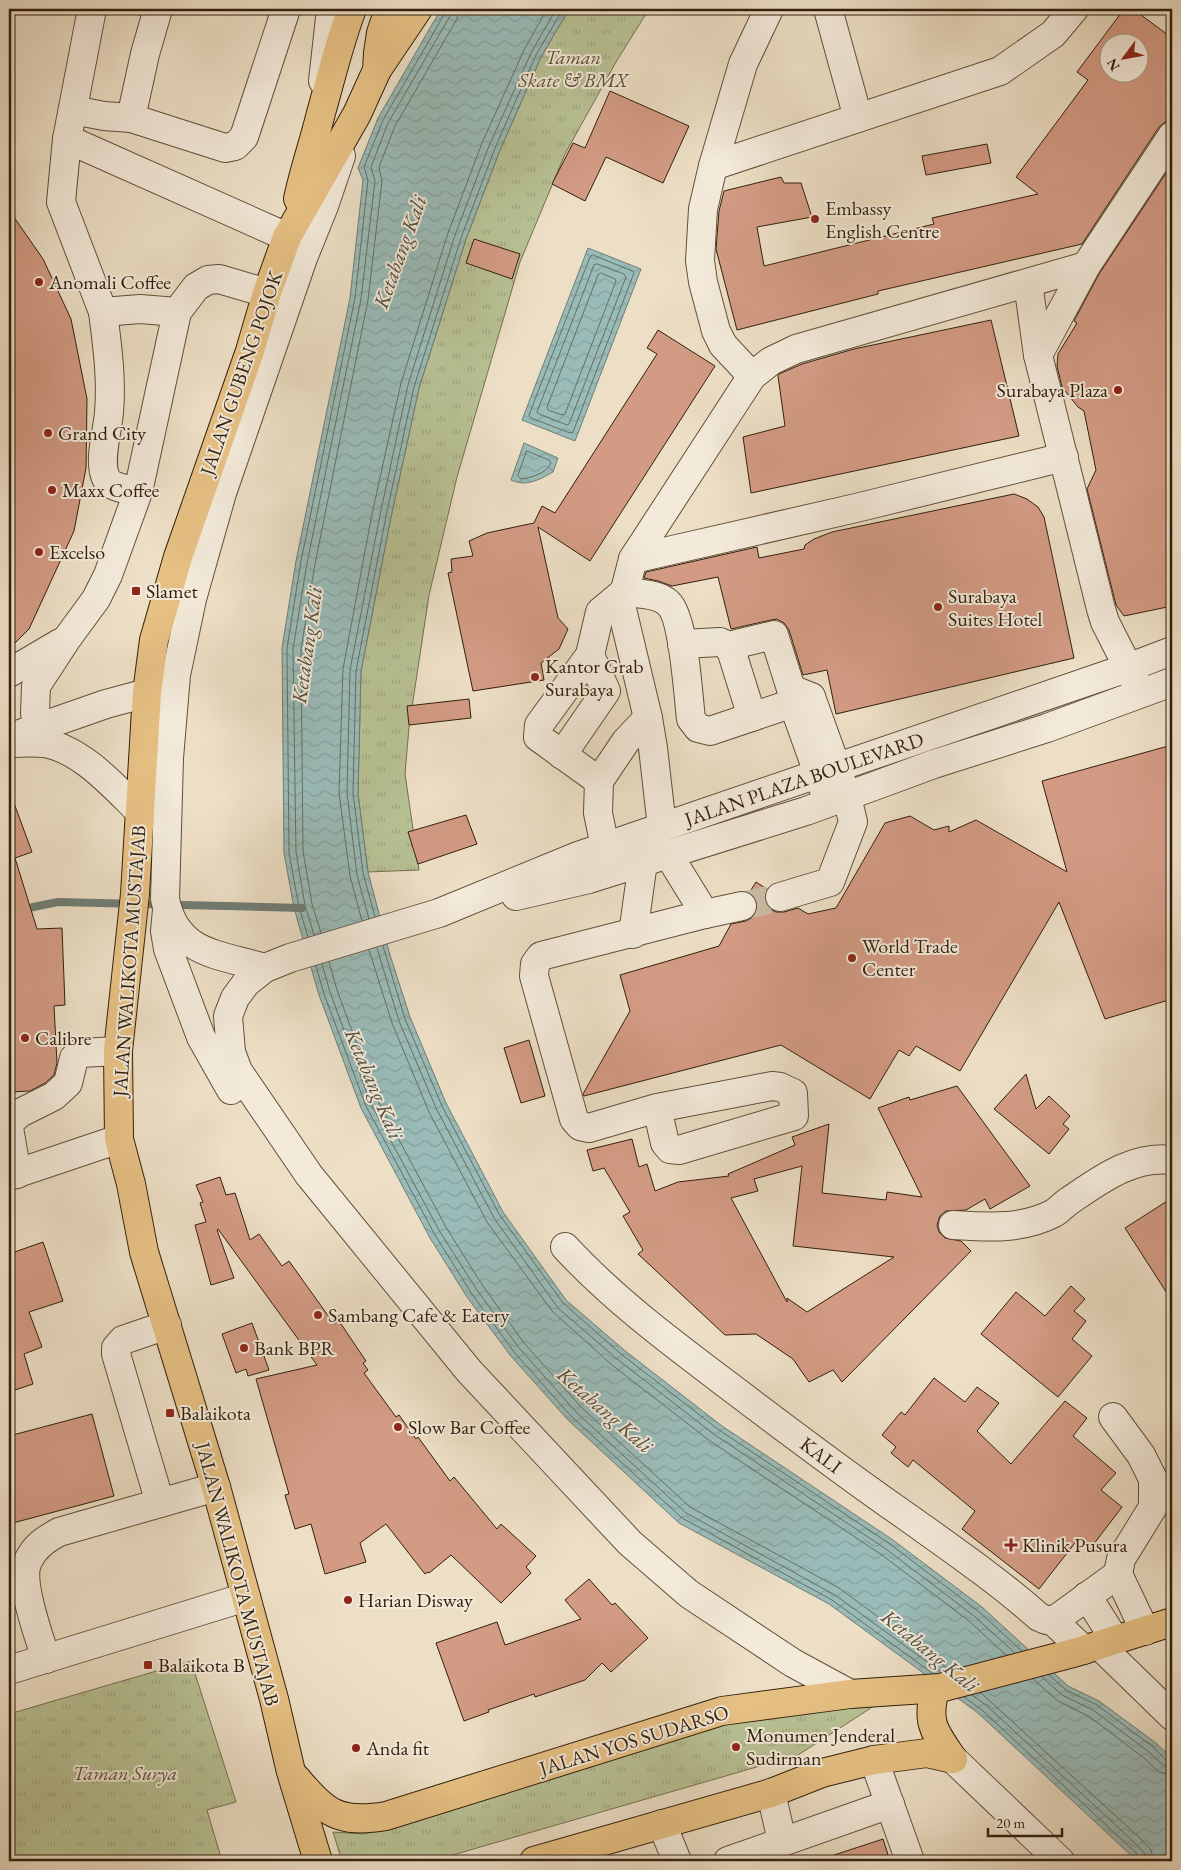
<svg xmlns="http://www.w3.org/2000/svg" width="1181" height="1870" font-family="'EB Garamond',serif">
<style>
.grass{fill:url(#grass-tufts);stroke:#757050}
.water{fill:url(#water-waves);stroke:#707d74}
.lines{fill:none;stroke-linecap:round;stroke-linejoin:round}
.shore{stroke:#666e62;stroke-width:1}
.stream{stroke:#707d74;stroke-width:8}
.building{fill:#d39b84;stroke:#321f0c;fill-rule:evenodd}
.minor-tunnel{stroke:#c8b9a1;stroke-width:28;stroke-dasharray:28 14;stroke-linecap:butt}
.minor-casing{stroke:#614f3a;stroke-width:30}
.major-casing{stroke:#321f0c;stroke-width:30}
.minor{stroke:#f3eada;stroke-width:28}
.major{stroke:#e6c083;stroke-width:28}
.poi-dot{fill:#8f2418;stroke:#f3eada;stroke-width:2}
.labels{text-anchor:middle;stroke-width:4;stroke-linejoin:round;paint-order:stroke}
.park-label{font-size:20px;font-style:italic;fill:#5a5035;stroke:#f3eada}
.poi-label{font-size:20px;fill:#321f0c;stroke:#f3eada;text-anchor:start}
.street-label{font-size:20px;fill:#321f0c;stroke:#f3eada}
.water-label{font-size:21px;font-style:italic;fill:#514e40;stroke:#f3eada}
</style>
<defs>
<pattern id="grass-tufts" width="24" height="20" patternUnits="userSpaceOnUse" patternTransform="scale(1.25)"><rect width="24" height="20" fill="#b8c295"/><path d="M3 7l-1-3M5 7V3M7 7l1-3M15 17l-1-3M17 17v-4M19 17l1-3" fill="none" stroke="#9fa67f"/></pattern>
<pattern id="water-waves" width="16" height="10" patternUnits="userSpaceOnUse" patternTransform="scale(1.25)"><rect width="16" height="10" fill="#9abcb9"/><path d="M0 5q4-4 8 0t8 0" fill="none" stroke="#85a19e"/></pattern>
</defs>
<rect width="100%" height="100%" fill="#eddfc6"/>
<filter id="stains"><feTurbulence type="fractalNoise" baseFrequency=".004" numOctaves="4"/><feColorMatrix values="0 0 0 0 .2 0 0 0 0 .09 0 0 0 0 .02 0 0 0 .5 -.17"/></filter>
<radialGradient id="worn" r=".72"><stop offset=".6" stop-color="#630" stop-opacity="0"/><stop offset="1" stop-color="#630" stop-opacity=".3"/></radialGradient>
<g class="grass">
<path d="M569,9H649L616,62L565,154L520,262L457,477L429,595L409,727L405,774L419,870L368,872L358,794L361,671L391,517L419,388L466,239L500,150L541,57Z"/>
<path d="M191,1661L236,1802L207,1810L222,1861H9V1714Z"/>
<path d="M782,1706H874L798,1755L432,1861H342L333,1832L364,1834Z"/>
</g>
<g class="water">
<path d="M441,9H569L541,57L500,150L466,239L419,388L391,517L361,671L358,794L368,872L390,955L410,1017L446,1103L503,1212L566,1300L624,1350L722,1426L893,1540L982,1607L1068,1686L1099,1701L1156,1743L1172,1758V1861H1137L978,1713L829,1604L679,1523L568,1420L510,1355L467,1297L430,1238L361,1108L319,995L294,908L284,853L282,648L296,561L350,298L363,180L358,168L378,118Z"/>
<path d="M588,248L641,269L575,441L522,420Z"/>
<path d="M524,443L558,458L553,472C539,480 526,487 511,480Z"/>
</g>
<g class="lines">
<g class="shore">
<path d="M593,255L632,271L634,273L573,432L570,433L531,418L529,415L590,257Z"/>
<path d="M597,264L624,274L626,277L569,424L567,425L539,414L537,412L594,265Z"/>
<path d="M601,273L615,279L616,281L565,414L562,415L548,410L547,407L598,275Z"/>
<path d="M527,451L549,460L551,463C546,474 532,477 521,479L518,476Z"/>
<path d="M375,917L363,873L353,793L356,671L386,516L414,387L461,238L495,148L536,55L563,9"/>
<path d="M369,919L357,875L347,793L350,670L380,515L408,385L455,235L489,146L531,53L556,9"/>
<path d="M362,921L350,876L339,793L343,669L372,514L401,383L448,233L482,143L524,50L547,9"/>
<path d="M321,933L312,904L303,851L301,649L315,564L368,300L382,181L379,167L395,126L457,19L459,9"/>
<path d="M314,935L305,905L296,852L293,649L307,563L361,299L375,181L371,167L388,123L450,16L452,9"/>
<path d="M308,937L299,907L289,853L287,648L301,561L355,298L368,180L364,167L383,120L445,13V9"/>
<path d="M383,946L405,1019L442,1106L499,1214L563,1303L621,1354L719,1430L890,1544L978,1611L1022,1651"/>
<path d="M377,948L399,1021L436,1108L494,1218L558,1308L617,1359L715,1435L886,1549L974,1616L1015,1653"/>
<path d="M369,950L392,1023L429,1112L487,1222L552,1311L612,1365L710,1441L882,1555L969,1621L1006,1655"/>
<path d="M329,962L337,990L378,1101L447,1229L483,1286L524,1343L581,1407L690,1507L839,1588L950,1670"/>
<path d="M322,964L330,992L371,1104L440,1232L477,1290L519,1348L576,1412L686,1513L835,1595L941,1672"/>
<path d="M316,966L324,994L366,1106L435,1235L472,1294L514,1352L571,1416L682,1518L832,1600L932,1673"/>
<path d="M1049,1675L1066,1690L1097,1705L1153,1747L1167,1761L1172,1762"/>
<path d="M1042,1677L1062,1695L1093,1710L1149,1752L1164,1766L1172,1768"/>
<path d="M1033,1679L1058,1701L1090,1717L1144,1758L1159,1772L1172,1775"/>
<path d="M981,1693L1141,1839L1151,1850L1154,1861"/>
<path d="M972,1695L986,1705L1136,1844L1145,1854L1146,1861"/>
<path d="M964,1697L982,1710L1131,1848L1139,1856L1140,1861"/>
</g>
<path class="stream" d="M9,915L33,907L58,902L302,908"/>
</g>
<g class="building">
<path d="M1124,9H1133L1172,38V120L1165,122L1159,127L1082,244L878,291V294L737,330L716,249L719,211L724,191L781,177L784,183H801L812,217L757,227L764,266L934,224L932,218L1038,194L1016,177L1088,80L1077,72ZM1108,42H1138V72H1108Z"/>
<path d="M610,91L689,126L663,183L606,157L585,201L552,184L573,143L585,148Z"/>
<path d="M987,144L991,163L926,175L922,156Z"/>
<path d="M1172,164V606L1124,616L1116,605L1087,489L1096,470L1084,411L1078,407L1062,387L1057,366L1058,354L1077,323L1074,321L1099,274Z"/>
<path d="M9,210L43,259L71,319L87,399L86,468L74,531L29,629L9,649Z"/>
<path d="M474,239L520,254L512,279L466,263Z"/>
<path d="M991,320L1019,436L751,493L743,437L785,426L778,376L779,374L802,364L854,349Z"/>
<path d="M658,330L715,366L590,561L538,527L558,618L568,629L559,649L541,663L544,680L473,691L448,573L452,572L451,559L473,556L469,541L487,533L534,523L542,506L555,513L657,354L647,348Z"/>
<path d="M1014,494L1027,499L1038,507L1044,517L1074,658L836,714L827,670L803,675L789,630L784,623L777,619L771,620L731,629L718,577L672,586L658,581L644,578L646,572L757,547L759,558L804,549L805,545L814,539L832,532Z"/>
<path d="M469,699L471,718L409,725L407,706Z"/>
<path d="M1172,745V999L1105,1019L1059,902L960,1071L916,1046L909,1056L899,1050L870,1099L781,1045L584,1096L583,1094L630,1011L620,975L719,946L731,924L746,921L753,917L757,911V902L754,896L749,893L756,882L767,889L765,894V902L770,909L776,912H784L798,908L808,914L836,908L885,823L910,816L934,830L949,826V832L976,820L1067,872L1042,781Z"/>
<path d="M11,795L32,852L15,858L37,929L62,928L65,1005L54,1006L57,1063L54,1075L45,1083L30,1091L9,1092V796Z"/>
<path d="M466,815L477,844L418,864L408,832Z"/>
<path d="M529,1040L545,1096L521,1103L504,1048Z"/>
<path d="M1026,1074L1036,1109L1049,1096L1070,1116L1063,1124L1069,1129L1049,1154L994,1109Z"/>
<path d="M957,1086L1030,1186L990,1209L985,1199L966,1210L946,1211L940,1216L937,1225L939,1232L945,1238L961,1241L971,1251L842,1382L833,1370L809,1382L793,1359L756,1334L725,1335L638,1254L643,1250L623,1216L630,1212L604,1168L593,1171L587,1150L632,1139L639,1167L647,1164L655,1191L678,1182L729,1176L728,1174L795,1145L792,1137L829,1124L822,1193L886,1200L887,1192L922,1197L878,1108L909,1097L910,1100ZM802,1166L793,1246L894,1257L807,1312L787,1298V1302L731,1198L758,1191L754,1179Z"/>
<path d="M220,1177L226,1195L235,1193L250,1240L259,1234L282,1266L289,1261L334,1324L339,1321L366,1361L363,1363L368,1370L364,1373L396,1417L399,1415L416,1439L418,1437L450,1481L454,1477L497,1529L501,1524L536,1556L526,1567L531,1573L501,1603L451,1555L429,1573L428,1572L425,1574L386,1524L360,1543L366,1562L325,1574L311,1524L295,1529L285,1495L289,1494L256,1379L317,1365L218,1229L217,1230L234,1278L211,1285L195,1225L206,1222L200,1203L203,1202L196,1185Z"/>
<path d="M1172,1198V1301L1125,1228Z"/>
<path d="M43,1242L63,1301L29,1312L42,1347L24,1354L33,1384L9,1392V1254Z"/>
<path d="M1071,1286L1085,1299L1074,1311L1086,1321L1072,1339L1092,1356L1058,1397L981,1334L1016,1292L1045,1316Z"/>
<path d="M252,1323L269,1370L248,1376L246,1369L236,1373L222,1334Z"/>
<path d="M934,1378L965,1402L977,1387L999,1403L977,1431L1011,1464L1065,1401L1087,1418L1073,1436L1116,1473L1101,1490L1122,1507L1090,1549L1078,1539L1039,1589L962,1529L975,1511L913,1460L908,1467L891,1453L896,1447L882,1435L901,1412L905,1415Z"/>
<path d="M92,1414L114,1496L9,1524V1436Z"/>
<path d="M589,1579L612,1605L615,1603L648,1638L611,1672L602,1663L585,1680L535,1697L534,1694L488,1710L489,1712L464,1721L436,1643L497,1622L505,1645L581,1619L565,1600Z"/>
<path d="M883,1839L890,1861H829L828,1857Z"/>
</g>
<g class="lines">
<path class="minor-tunnel" d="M742,906L780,897"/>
<g class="minor-casing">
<g id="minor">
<path d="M92,9L67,139L61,202L103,312L140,309L177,312"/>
<path d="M828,9L858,118"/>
<path d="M323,81L331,9"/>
<path d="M73,110L104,116L131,118L225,148L235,146L244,137L286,9"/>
<path d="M131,118L145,54L158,9"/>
<path d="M67,139L287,237"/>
<path d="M713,166L1000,71L1053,34L1074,9"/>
<path d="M1028,283L1038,355"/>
<path d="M103,312C107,345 112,378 109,412C108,430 97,463 107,480C112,488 129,489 138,492"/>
<path d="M752,376L723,345L716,331L703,282L700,261L703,209L713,166L743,64L769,9"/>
<path d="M633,559L856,508L1064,457"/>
<path d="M682,644L720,642L728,646L732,653L752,717"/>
<path d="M728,646L774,635L791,689L811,697L847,797L853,822L830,882L780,897"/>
<path d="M9,673L60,643"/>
<path d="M1136,683L1105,622L1101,609L1038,355L1086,266L1172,136"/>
<path d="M793,703L824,790"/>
<path d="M37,728L35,713L36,686L66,640L96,599L108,575L138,492L177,312L196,287L208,280L219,279L267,293"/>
<path d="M20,734L106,704L147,693"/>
<path d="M9,743C20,743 33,742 44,743C82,749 115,788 141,813"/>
<path d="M562,755L606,691L590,655"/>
<path d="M599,781L538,737L539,725L590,655L600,612L624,592C637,594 658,593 668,603C684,617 688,695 691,719L698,728L710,731L811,697"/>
<path d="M662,827L653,748L648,718L621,605L633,559L752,376L771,361L796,349L1086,266"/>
<path d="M605,847L598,813L599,781L626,741L648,718"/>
<path d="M668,854L705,914L742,906"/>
<path d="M516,896L589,879L806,811L934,764L1047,728L1172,682"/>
<path d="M167,910L165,931L168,949L201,1037L231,1090"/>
<path d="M633,934L643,862"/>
<path d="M265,968C219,954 176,955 165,899L169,758L176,675L192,599L222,493L303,258L324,206L341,156"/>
<path d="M657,1108L665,1143L670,1149L679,1150L794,1116L793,1093L780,1087L772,1086L657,1108L589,1128L580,1126L574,1119L534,976L535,964L541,956L705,914"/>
<path d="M9,1125L13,1119L20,1113L54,1096L68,1083L74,1058L80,1053L118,1051"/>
<path d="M9,1128L17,1174"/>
<path d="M9,1176L119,1139"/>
<path d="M953,1225C987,1227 1022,1230 1054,1213C1059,1210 1063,1205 1069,1201C1100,1180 1133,1155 1172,1160"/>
<path d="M565,1247C614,1300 672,1343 729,1386C787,1430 844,1473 903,1514C949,1547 996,1579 1039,1617L1046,1620H1052L1084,1650"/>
<path d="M1113,1417L1141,1455L1153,1479V1507L1121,1559L1118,1574L1145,1631"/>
<path d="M160,1503L116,1354V1348L123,1340L167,1325"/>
<path d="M1087,1596L1115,1640"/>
<path d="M1052,1620L1059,1617L1118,1574"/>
<path d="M1099,1645L1172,1716"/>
<path d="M46,1659C39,1636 18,1581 28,1561C35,1546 46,1539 59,1532L216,1487"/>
<path d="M9,1670L246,1597"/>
<path d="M850,1694L793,1663L689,1594L630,1543L469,1371L309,1175L238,1071L231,1052L228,1016L235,998L246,983L265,968L290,958L439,913L578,856L1130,667L1172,651"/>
<path d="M953,1759L1060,1861"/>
<path d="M874,1760L910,1861"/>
<path d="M771,1793L782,1841"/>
<path d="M662,1824L677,1861"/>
<path d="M728,1861L890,1804"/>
</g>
</g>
<g class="major-casing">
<g id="major">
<path d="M379,67L418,9"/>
<path d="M298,199C304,170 314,142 321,113C331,78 339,43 352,9"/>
<path d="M935,1689C926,1723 934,1731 953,1759"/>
<path d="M296,1778C326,1813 338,1824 386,1816L722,1711L850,1694L940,1688L1077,1652L1172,1622"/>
<path d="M318,1861L291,1772L274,1699L216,1487L144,1252L131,1184L119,1139L118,1051L135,894L147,693L154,640L178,557L250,351L267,293L287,237L357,114L377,70L378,53L381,33L389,9"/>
<path d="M534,1861L771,1793L822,1773L874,1760L927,1753L953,1759"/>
</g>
</g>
<use href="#minor" class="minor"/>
<use href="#major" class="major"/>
</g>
<g class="poi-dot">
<circle cx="815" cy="219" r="5"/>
<circle cx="39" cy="282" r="5"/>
<circle cx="1118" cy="390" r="5"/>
<circle cx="48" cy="433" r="5"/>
<circle cx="52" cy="490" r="5"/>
<circle cx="39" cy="552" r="5"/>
<rect x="131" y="586" width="10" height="10" rx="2.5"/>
<circle cx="938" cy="607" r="5"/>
<circle cx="535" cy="677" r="5"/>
<circle cx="852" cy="958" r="5"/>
<circle cx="25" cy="1038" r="5"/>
<circle cx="318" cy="1315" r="5"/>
<circle cx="244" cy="1348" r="5"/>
<rect x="165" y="1408" width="10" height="10" rx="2.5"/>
<circle cx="398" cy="1427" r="5"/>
<path d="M1008.5 1537.5h5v5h5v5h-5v5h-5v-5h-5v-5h5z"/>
<circle cx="348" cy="1600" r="5"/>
<rect x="143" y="1660" width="10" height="10" rx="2.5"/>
<circle cx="736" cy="1747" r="5"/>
<circle cx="356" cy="1748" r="5"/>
</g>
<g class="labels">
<g class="park-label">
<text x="573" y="64">Taman<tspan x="573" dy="23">Skate &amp; BMX</tspan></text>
<text x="125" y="1780">Taman Surya</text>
</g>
<g class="poi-label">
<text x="825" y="215">Embassy<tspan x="825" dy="23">English Centre</tspan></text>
<text x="49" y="289">Anomali Coffee</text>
<text x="1108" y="397" text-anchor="end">Surabaya Plaza</text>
<text x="58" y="440">Grand City</text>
<text x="62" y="497">Maxx Coffee</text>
<text x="49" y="559">Excelso</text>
<text x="146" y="598">Slamet</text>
<text x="948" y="603">Surabaya<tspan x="948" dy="23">Suites Hotel</tspan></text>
<text x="545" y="673">Kantor Grab<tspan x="545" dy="23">Surabaya</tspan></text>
<text x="862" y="953">World Trade<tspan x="862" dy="23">Center</tspan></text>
<text x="35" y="1045">Calibre</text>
<text x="328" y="1322">Sambang Cafe &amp; Eatery</text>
<text x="254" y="1355">Bank BPR</text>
<text x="180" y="1420">Balaikota</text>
<text x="408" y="1434">Slow Bar Coffee</text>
<text x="1022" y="1552">Klinik Pusura</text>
<text x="358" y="1607">Harian Disway</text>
<text x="158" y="1672">Balaikota B</text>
<text x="746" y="1742">Monumen Jenderal<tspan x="746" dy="23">Sudirman</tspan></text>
<text x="366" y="1755">Anda fit</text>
</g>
<g class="street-label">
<text transform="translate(241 373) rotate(-71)" y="7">JALAN GUBENG POJOK</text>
<text transform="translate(804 779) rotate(-19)" y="7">JALAN PLAZA BOULEVARD</text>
<text transform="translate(129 961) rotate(-86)" y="7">JALAN WALIKOTA MUSTAJAB</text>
<text transform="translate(821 1455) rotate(37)" y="7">KALI</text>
<text transform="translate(238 1574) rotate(75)" y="7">JALAN WALIKOTA MUSTAJAB</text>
<text transform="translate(634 1740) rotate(-17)" y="7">JALAN YOS SUDARSO</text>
</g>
<g class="water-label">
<text transform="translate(400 252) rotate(-70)" y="7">Ketabang Kali</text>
<text transform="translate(307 645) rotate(-82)" y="7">Ketabang Kali</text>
<text transform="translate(374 1084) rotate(67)" y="7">Ketabang Kali</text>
<text transform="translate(605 1410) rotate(41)" y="7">Ketabang Kali</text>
<text transform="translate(930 1651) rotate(39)" y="7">Ketabang Kali</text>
</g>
</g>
<rect width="1181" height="1870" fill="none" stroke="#eddfc6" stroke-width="30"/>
<rect x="10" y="10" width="1161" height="1850" fill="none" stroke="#321f0c" stroke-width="2.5"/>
<rect x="15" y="15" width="1151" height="1840" fill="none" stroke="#321f0c"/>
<g transform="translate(1124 58) rotate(238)"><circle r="24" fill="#f3eada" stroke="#a69988"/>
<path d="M0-4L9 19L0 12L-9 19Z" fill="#8f2418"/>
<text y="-8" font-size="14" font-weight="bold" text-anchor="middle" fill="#321f0c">N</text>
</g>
<path d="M988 1828v8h74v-8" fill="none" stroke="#321f0c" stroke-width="2.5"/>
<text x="996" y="1828" font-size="15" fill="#321f0c" stroke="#f3eada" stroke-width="4" paint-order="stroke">20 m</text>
<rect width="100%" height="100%" filter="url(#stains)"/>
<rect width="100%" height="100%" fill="url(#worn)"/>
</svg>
